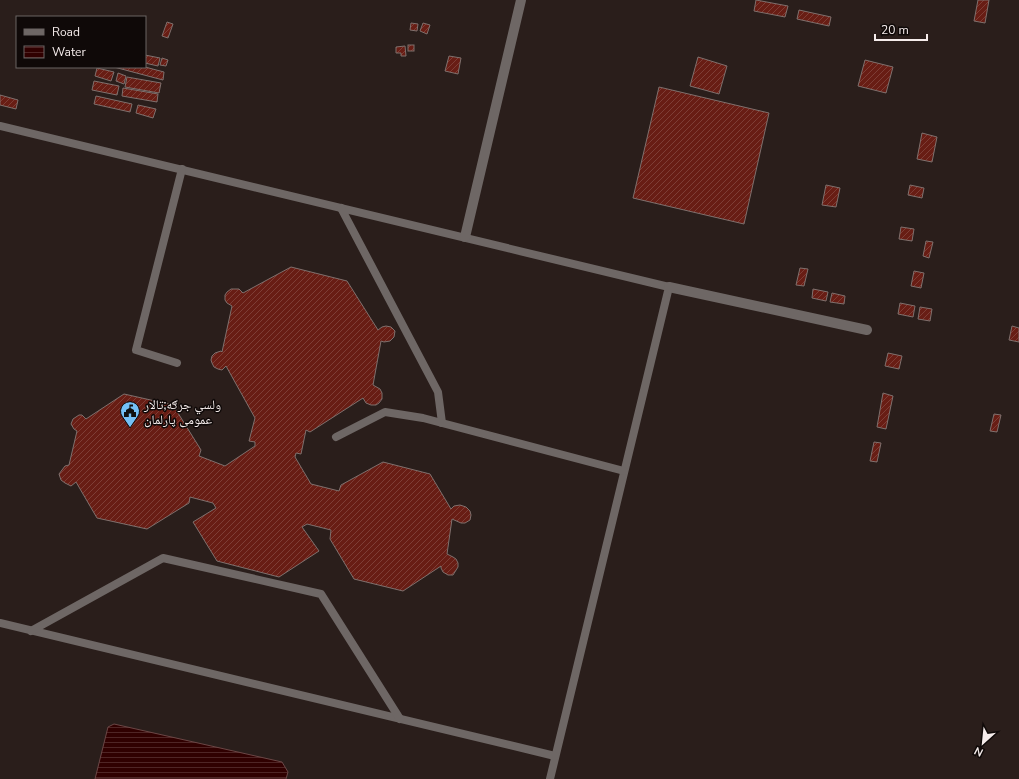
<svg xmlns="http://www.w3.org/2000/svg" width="1019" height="779" font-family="'Nunito Sans','Noto Naskh Arabic',sans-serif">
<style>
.water{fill:url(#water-rules);stroke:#6b4746}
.building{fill:url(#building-hatch);stroke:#7f706d}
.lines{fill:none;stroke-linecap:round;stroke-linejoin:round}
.service{stroke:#6e6765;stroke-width:8}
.minor{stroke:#6e6765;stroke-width:10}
.labels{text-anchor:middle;stroke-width:3;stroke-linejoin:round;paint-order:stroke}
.poi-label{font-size:13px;fill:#f5eceb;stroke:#0f0908;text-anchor:start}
</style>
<defs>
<pattern id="water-rules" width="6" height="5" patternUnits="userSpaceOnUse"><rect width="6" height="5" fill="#300000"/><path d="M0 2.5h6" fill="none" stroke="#4f2525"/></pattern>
<pattern id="building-hatch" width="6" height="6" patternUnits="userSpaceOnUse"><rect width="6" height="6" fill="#681d14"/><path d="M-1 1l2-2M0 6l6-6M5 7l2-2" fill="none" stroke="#7e3e36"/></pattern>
</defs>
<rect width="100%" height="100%" fill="#2a1e1b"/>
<path class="water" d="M114,724L282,762L288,772L286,779H95L108,727Z"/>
<g class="building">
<path d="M756,0L788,6L785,17L754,11Z"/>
<path d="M978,0H989L985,23L974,21Z"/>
<path d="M799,10L831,17L829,26L797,19Z"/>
<path d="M167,22L173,24L168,38L162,36Z"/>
<path d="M411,23L418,24L417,31L410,30Z"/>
<path d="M423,23L430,25L427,34L420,31Z"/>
<rect x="408" y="45" width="6" height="6"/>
<path d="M405,46L406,56H401V53H396V47Z"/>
<path d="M145,55L160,58L158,66L145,63Z"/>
<path d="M449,56L461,58L458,74L445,71Z"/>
<path d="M698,57L727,66L719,94L690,86Z"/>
<path d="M162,58L168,60L166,66L160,65Z"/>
<path d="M865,60L893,67L886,93L858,86Z"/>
<path d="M114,67H145L164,72L163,80Z"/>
<path d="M97,68L114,72L111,81L95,76Z"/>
<path d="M118,73L126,76L124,84L116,81Z"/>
<path d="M127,77L161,83L159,93L125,87Z"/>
<path d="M94,81L119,86L117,95L92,90Z"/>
<path d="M659,87L769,113L744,224L633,198Z"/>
<path d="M123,88L158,94L157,102L122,96Z"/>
<path d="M0,95L18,100L16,109L0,105Z"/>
<path d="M96,96L132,104L130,112L94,104Z"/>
<path d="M138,105L156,109L153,118L136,113Z"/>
<path d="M922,133L937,137L932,162L917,159Z"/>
<path d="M826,185L840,188L836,207L822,205Z"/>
<path d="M910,185L924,188L922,198L908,195Z"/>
<path d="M901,227L914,229L912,241L899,239Z"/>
<path d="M926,241L933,242L929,258L923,256Z"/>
<path d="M291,267L347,281L378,330L382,327L386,326L391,327L395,331L394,337L390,341L384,342L381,341L373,385L380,389L382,393V399L379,403L376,405H371L366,403L363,398L310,432L306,430L301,454L296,453L295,457L311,484L339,491L341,485L383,462L430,474L451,509L454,506L460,505L466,507L470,511L471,515L470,520L465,523H461L452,519L447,554L453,557L456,559L458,563V567L453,575H448L443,572L441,568V566L403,591L354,579L330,539L331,530L307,524L302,527L319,551L279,577L217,561L193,522L216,508L213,503L190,497L189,503L147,529L97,518L76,482L71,486L65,483L61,480L59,474L65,466L69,465L77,431L74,429L71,424L73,419L79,415H82L86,419L124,394L173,405L201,450L199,456L225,466L255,446V442L249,441L255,418L226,366L222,370L218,369L214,367L212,363L211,360L212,356L215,353L221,351L222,352L232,306L227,303L225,300V295L227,292L231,289H239L243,293Z"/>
<path d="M800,268L808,269L804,286L796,285Z"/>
<path d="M914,271L924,273L921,288L911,286Z"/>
<path d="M813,289L828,292L826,301L812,298Z"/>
<path d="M832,293L845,296L844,304L830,302Z"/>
<path d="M900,303L915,306L913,317L898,314Z"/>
<path d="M920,307L932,309L930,321L918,319Z"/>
<path d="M1012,326L1019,328V342L1009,340Z"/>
<path d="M888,353L902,356L899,369L885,366Z"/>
<path d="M883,393L893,396L886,429L877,427Z"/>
<path d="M994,414L1001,415L997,432L990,431Z"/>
<path d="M874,442L881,443L877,462L870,461Z"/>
</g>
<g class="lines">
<g class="service">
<path d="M0,126L669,287L550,779"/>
<path d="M341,208L438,392L442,423"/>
<path d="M177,363L136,350L182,169"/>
<path d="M336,437L385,412L423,418L624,471"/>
<path d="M0,623L555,756"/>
<path d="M31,631L163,558L321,594L400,719"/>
</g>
<g class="minor">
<path d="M465,237L521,0"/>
<path d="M669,287L867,330"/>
</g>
</g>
<defs>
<g id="civic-pin" transform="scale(1)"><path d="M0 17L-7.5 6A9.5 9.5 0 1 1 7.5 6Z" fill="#74c0f6" stroke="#0f0908"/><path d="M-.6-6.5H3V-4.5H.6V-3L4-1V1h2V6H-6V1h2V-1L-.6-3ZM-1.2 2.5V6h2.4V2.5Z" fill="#111"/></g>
</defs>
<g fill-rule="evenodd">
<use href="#civic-pin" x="130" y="411"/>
</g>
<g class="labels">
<g class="poi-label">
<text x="144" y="409">ولسي جرګه;تالار<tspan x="144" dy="15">عمومی پارلمان</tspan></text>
</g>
</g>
<rect x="16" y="16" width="130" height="52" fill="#0f0908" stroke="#6b6463"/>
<rect x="24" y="29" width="20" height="6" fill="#6e6765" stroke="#6b6463"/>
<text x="52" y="36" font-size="12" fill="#f5eceb">Road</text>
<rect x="24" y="46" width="20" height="12" fill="url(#water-rules)" stroke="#6b6463"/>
<text x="52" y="56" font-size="12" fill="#f5eceb">Water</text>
<g transform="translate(983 743) rotate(207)" stroke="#0f0908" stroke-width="3" paint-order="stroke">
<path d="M0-3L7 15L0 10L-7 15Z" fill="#f5eceb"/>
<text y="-6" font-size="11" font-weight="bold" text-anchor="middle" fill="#f5eceb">N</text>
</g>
<path d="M875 34v6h52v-6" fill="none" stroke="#f5eceb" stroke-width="2"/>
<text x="881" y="34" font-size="12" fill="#f5eceb" stroke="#0f0908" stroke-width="3" paint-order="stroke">20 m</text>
</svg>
